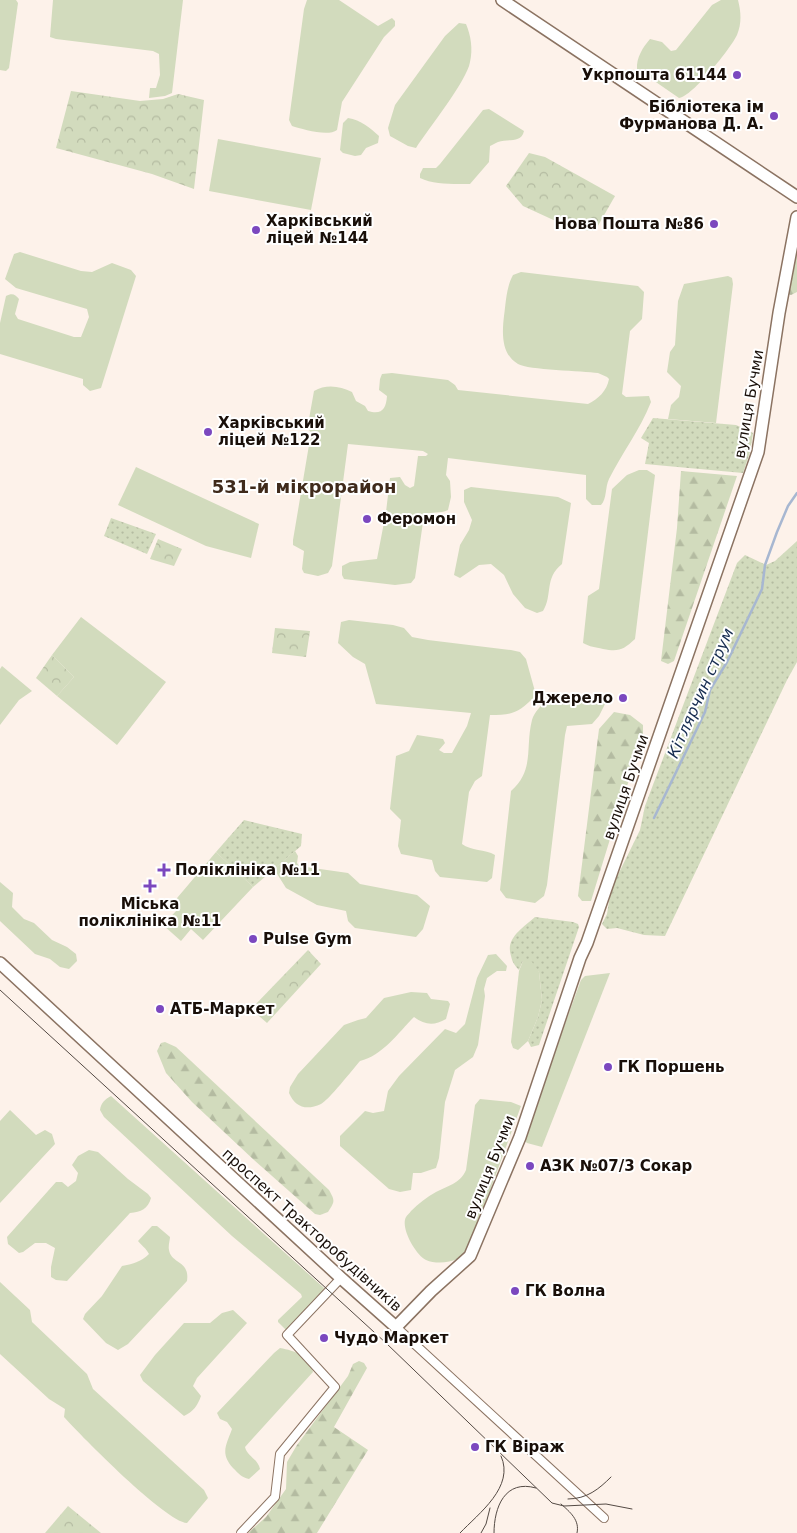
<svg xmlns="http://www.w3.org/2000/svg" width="797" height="1533" font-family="'DejaVu Sans',sans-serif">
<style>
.grass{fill:url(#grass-dots)}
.forest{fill:url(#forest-firs)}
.park{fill:url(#park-crowns)}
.garden{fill:#d2dbbd}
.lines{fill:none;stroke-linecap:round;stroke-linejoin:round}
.stream{stroke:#a7b7d1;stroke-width:2.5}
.street-casing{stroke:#8b7362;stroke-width:10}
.secondary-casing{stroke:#8b7362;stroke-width:14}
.street{stroke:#fff;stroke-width:8}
.secondary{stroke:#fff;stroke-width:11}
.tram{stroke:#544a44;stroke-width:1}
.poi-dot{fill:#7b48bf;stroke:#fff;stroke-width:2}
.labels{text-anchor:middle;stroke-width:4;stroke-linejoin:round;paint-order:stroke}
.poi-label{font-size:15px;font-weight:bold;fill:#190f09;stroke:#fff;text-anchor:start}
.street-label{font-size:15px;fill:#190f09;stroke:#fff}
.water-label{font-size:16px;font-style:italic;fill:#162c50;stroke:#fff}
.quarter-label{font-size:18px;font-weight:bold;fill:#3f2a1b;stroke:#fff}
</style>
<defs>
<pattern id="grass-dots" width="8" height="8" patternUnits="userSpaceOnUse" patternTransform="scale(1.25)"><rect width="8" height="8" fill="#d2dbbd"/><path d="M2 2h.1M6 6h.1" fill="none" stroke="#b4bba1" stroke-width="1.8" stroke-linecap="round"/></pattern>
<pattern id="forest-firs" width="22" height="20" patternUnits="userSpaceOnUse" patternTransform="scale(1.25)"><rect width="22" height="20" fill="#d2dbbd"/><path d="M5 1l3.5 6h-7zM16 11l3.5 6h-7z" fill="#b4bba1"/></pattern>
<pattern id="park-crowns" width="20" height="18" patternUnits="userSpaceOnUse" patternTransform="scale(1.25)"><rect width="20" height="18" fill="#d2dbbd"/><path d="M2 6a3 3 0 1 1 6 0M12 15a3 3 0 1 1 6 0" fill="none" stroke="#b4bba1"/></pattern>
</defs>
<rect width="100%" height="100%" fill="#fdf2ea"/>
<g class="grass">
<path d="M653,418L736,425L753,433L750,452L743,473L645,464L649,443L641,438Z"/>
<path d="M111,518L156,534L147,554L104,536Z"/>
<path d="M797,541V662L787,680L665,936L644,935L617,928L607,929L602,924L607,914L610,895L613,885L640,830L645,806L737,563L745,555L766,565L775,561Z"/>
<path d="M244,820L302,834L301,846L253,887L216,852Z"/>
<path d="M535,917L573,922L578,924L579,927L539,1045L531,1047L528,1041L538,1017L542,1000L539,972L523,961L519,970C515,966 512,962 511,956C505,938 523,928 535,917Z"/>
</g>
<g class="forest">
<path d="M797,240V292L791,295L788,294Z"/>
<path d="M681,471L737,476L674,661L668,664L661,661L677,528Z"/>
<path d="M614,712L630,715L643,725V741L622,800L591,901H582L578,896L599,729Z"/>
<path d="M165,1042L176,1047L329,1190C335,1201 335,1201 328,1212L320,1215L315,1214L254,1160L192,1102L166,1073L157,1051L161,1043Z"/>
<path d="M359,1361L364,1363L367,1368L334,1427L368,1450L317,1533H248L266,1517L286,1489L287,1462L297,1445L348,1376L353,1364Z"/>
</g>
<g class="park">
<path d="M71,91L140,101L163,99L178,94L204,100L194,189L152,174L56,148Z"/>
<path d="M529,153L545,157L615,196L595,231L573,229L523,206L506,186Z"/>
<path d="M158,539L182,549L174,566L150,559Z"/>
<path d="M275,628L310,631L306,657L272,653Z"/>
<path d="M52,655L74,677L57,696L36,678Z"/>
<path d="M308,950L321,964L267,1023L251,1009Z"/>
<path d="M68,1506L101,1533H45Z"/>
</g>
<g class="garden">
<path d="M0,0H16L18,3L9,68L6,71L0,70Z"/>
<path d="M53,0H183L172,93L165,96L149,98L150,88H156L160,75L159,54L153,51L56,39L50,37Z"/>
<path d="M307,0H339L378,26L392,18L395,21V26L384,37L342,102L337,130C328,137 302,129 292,126L289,120L304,9Z"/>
<path d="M721,0H738C741,12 742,23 737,35C731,48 692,97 679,98L637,69C636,58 643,47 650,39L662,42L671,51L676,50L712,5Z"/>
<path d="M459,23L466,24C471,36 473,49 470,62C467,81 428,129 416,148L408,146L390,136L388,128L395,105L445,36Z"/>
<path d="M489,109L524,131C521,144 508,138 498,142C495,143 493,145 490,146L489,162L470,184C454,184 434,185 420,178V174L423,168H436L440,164L483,110Z"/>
<path d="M348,118C361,120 370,128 379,136L378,143L366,148L361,155L355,156L343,153L340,150L343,123Z"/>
<path d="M218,139L321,158L311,210L209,191Z"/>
<path d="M20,252L81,271L92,272L112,263L131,270L136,276L101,388L90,391L83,385V379L0,354V323L6,296C12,293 15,294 19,299L15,314L18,319L74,337H81L89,317L87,309L16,288L5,279L14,254Z"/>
<path d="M521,272L638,286L644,292L642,319L630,331L622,394L626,397L649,396L651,402C640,430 622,453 609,479C605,487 607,499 601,505H592L586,499V475L448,458L446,475L450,481L451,497L448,510C440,514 432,511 424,515L415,578L411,583L395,585L344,579L342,575V566L350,562L377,559L386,512L390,478L400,477L405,485L410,488L414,486L418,456H426L428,454L423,451L348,444L332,566L328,573L318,576L304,573L302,569L304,551L293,545V540L309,445L311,438L315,437L309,430V419L314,391C326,384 340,386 352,392L356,401L365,406L368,411C382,415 386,409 387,396L379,390L380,379L382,374L392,373L448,380L455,385L458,390L588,404C598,399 607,391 609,379L607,377L598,373C583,371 528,370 518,364C501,354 502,333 504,316C506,302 506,288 513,275Z"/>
<path d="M728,276L732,278L733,284L716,423L668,419L671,405L679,397L681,386L667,372L670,352L675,345L678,301L684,284Z"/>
<path d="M136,467L259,524L251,558L206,546L118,505Z"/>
<path d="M639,470H647L655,475L635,639C623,650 619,652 603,649C595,647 590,647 583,643L588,596L599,589L612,489L627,475Z"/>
<path d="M471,487L558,497L571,503L562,564C544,578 553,595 543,611L537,613L525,608L513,594L504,575L491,564L479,565L460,578L454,575L460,545L469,530L472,520L464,502V490Z"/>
<path d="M81,617L166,682L117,745L57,696L74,677L52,655Z"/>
<path d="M349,620L393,625L404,628L412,637L428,640L511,650L520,652L526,659L536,695C519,713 513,715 490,715L482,776L475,781L469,792L462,844C471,851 485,849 495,855L492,878L487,882L440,877L435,871L432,860L401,854L398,846L401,820L390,809L396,756L409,751L417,735L443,739L445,743L439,750L444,753H452L467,726L471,713L376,704L365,664L353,657L338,643L341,622Z"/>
<path d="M2,666L32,691L19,700L0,725V669Z"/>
<path d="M569,694L602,698L605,704L599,716L592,724L567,726L565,735L547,885L544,896L535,903L506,898L500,890L511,791C535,770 525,747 532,720C534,712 543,704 548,697Z"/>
<path d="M295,851L298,856L297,863L299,866L348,873L360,884L417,895L430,906L423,929L416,937L355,928L348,921L346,911L317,905L286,888L274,869Z"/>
<path d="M216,852L253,887L203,940L191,929L181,941L163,925L177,910L172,904Z"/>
<path d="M0,882L13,893L12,907L24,919L34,923L52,940L67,947L76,954L77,961L69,969L60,967L50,959L35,954L0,921Z"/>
<path d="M496,954L507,966L506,971H497L487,978L484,989L485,996L478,1045L473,1057L455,1070L445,1102L439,1158L436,1168L421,1173H413L411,1190L400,1192L389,1189L340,1146V1136L365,1111L373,1113L384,1111L388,1091L399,1076L445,1029L456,1033L465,1024L477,978L488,955Z"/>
<path d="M523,961L532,962L539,972L542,1000L538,1017L528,1041L518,1050L513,1048L511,1042L519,971Z"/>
<path d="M610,973L542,1147L527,1143L525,1141L527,1128L581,980L585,976Z"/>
<path d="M411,992L427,993L431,999L448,1001L450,1004L446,1019C434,1026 425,1025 414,1017C398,1033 382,1056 360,1061C353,1069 328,1101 321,1104C306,1111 295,1107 289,1093L290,1087L298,1074L344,1025L358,1020L366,1018L384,998Z"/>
<path d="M111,1096L324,1288L323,1293L289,1330H286L278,1322V1320L302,1297L301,1294L232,1236L104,1117L100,1110C101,1103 105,1099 111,1096Z"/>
<path d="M480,1099L511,1102L521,1106L470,1245C466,1249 462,1256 457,1259C449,1263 435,1264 426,1260C416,1255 400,1228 406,1217C407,1215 410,1213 411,1211C418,1204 427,1197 436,1192C447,1186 460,1184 466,1170L475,1105Z"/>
<path d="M10,1110L36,1135L45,1130L52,1134L55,1144L0,1203V1121Z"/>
<path d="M89,1150L98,1152L128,1179L148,1194L151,1198C148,1209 141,1212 130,1213L67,1281L56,1280L51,1277V1267L55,1248L46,1243H35L23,1252L19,1253L8,1244L7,1237L56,1182H62L68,1187L76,1181L78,1173L72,1165L78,1156Z"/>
<path d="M152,1226H157L170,1237C170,1240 168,1246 169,1250C171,1264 190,1260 187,1281L128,1344L118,1350L106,1343L83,1319L85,1314L102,1296L122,1266C132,1264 141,1262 149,1254C146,1248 142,1246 138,1241Z"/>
<path d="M0,1282L30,1310L32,1322L87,1374L93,1389L204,1490L208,1498L187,1523C166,1522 82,1437 64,1417L65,1409L49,1399L0,1354Z"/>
<path d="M233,1310L247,1323L197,1378L193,1386L201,1396C198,1405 193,1412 184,1416L143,1381L140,1375L155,1355L184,1323H210L222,1313Z"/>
<path d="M280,1348C295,1351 310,1355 313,1372L245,1447C247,1456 258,1459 260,1469L249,1479C241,1477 239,1474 233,1468C220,1453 226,1446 232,1429L227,1422L220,1419L217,1413L274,1353Z"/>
</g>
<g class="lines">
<path class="stream" d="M654,818L705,712L710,690L727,662L762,589L765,565L777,532L788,506L797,493"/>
<g class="street-casing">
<g id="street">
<path d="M396,1327L604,1518"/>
<path d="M241,1533L275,1497L280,1454L335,1387L287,1335L341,1278"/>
</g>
</g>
<g class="secondary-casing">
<g id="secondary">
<path d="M502,0L797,197"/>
<path d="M0,963L341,1278L396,1327L431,1291L470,1256L520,1137L580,958L587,943L758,452L779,313L797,217"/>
</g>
</g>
<use href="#street" class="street"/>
<use href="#secondary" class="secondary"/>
<g class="tram">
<path d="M0,990L386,1343L552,1503L564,1506L606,1504L632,1509"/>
<path d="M568,1499C587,1499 599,1489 611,1477"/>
<path d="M561,1504C570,1512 580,1520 577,1533"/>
<path d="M460,1533C479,1513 515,1487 501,1456"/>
<path d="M481,1533L486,1524L490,1508"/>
<path d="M494,1533C494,1507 505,1479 536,1488"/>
</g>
</g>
<g class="poi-dot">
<circle cx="737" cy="75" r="5"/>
<circle cx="774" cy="116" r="5"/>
<circle cx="714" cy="224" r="5"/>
<circle cx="256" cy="230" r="5"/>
<circle cx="208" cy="432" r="5"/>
<circle cx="367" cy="519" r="5"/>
<circle cx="623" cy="698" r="5"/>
<path d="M161.5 862.5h5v5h5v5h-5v5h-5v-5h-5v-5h5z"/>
<path d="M147.5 878.5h5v5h5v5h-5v5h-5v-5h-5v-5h5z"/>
<circle cx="253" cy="939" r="5"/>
<circle cx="160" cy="1009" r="5"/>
<circle cx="608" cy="1067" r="5"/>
<circle cx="530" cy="1166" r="5"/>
<circle cx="515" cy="1291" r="5"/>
<circle cx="324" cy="1338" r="5"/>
<circle cx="475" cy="1447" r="5"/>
</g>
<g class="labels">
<g class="poi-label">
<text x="727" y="80" text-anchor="end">Укрпошта 61144</text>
<text x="764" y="112" text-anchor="end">Бібліотека iм<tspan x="764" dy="17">Фурманова Д. А.</tspan></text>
<text x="266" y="226">Харківський<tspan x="266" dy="17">ліцей №144</tspan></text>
<text x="704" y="229" text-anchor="end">Нова Пошта №86</text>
<text x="218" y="428">Харківський<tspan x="218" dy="17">ліцей №122</tspan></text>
<text x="377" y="524">Феромон</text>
<text x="613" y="703" text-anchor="end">Джерело</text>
<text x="175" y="875">Поліклініка №11</text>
<text x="150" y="909" text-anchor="middle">Міська<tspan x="150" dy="17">поліклініка №11</tspan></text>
<text x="263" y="944">Pulse Gym</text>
<text x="170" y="1014">АТБ-Маркет</text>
<text x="618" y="1072">ГК Поршень</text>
<text x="540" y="1171">АЗК №07/3 Сокар</text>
<text x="525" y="1296">ГК Волна</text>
<text x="334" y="1343">Чудо Маркет</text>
<text x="485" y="1452">ГК Віраж</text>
</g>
<g class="street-label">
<text transform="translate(749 404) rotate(-80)" y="5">вулиця Бучми</text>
<text transform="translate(626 787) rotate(-71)" y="5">вулиця Бучми</text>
<text transform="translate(490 1167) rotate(-68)" y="5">вулиця Бучми</text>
<text transform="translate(312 1230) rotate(42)" y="5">проспект Тракторобудівників</text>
</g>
<g class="water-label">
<text transform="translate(700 693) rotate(-66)" y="6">Кітлярчин струм</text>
</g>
<g class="quarter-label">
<text x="304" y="493">531-й мікрорайон</text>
</g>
</g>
</svg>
